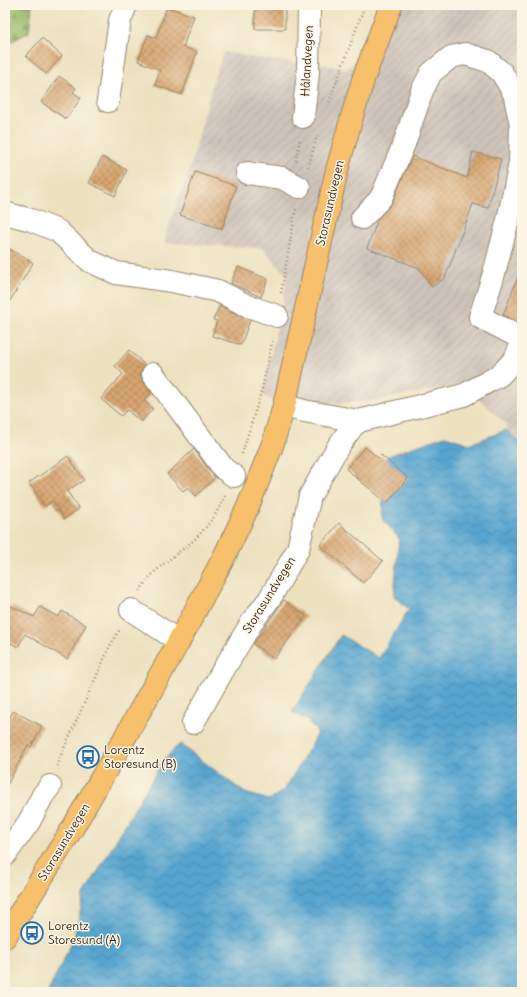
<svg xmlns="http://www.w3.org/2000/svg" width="527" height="997" font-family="Delius,sans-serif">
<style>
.industrial{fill:url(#industrial-furrows)}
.forest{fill:url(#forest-firs);stroke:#687042}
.water{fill:url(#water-waves);stroke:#496877}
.building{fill:url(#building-cross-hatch)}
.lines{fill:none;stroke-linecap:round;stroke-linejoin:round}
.minor-casing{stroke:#94866e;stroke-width:24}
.major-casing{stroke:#94866e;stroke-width:24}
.path{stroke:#94866e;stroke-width:2.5;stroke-dasharray:1 3;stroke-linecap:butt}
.minor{stroke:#fff;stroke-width:22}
.major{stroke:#f7c06c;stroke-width:22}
.labels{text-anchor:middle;stroke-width:3;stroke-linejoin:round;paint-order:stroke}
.street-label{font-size:12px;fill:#3b2a1e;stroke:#fcf5e5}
.poi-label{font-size:12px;fill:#3b2a1e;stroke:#fcf5e5;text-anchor:start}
</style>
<defs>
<pattern id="industrial-furrows" width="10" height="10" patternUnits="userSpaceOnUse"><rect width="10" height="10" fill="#cdc2b9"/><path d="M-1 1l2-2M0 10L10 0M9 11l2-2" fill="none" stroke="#b1a79f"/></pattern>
<pattern id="forest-firs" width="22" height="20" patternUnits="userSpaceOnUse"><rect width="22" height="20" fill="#96b567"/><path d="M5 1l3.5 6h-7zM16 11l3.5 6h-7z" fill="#7c9354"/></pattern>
<pattern id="water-waves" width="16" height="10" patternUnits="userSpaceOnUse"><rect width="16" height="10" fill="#57a5d0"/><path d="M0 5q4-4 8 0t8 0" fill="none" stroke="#4987a8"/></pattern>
<pattern id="building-cross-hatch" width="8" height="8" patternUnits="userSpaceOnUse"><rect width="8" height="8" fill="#d7a571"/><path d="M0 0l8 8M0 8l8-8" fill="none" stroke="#b0875c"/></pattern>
</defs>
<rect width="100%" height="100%" fill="#fcf5e5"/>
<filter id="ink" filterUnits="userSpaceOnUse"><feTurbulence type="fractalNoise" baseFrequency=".025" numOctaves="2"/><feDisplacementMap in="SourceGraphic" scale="8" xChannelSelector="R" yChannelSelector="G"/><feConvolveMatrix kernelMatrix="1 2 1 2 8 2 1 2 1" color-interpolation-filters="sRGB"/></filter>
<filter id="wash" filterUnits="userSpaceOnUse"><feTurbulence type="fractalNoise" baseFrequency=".012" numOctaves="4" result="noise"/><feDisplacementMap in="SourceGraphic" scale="16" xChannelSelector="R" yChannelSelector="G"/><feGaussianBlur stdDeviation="0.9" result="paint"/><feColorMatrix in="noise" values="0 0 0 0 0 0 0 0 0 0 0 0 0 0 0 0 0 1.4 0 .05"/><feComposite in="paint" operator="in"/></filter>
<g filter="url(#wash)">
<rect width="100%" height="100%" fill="#ede1bf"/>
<path class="industrial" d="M388,5H522V445L506,430V424L463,384L374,401L284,406L262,395L283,300L287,276L263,248L164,243L170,222L189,172L216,71L224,52L261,59L319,64L347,69L361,54Z"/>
<path class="forest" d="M5,5H32L29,32L5,45Z"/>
<path class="water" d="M506,430L522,445V992H48L74,938L84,895L164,759L180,744L245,793L269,800L285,789L314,741L317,731L305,719L292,712L341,635L379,658L409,609L394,596L399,538L382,519L385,459L388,456L445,436L470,444Z"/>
<g id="blocks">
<g class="building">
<rect x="255" y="5" width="30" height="24"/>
<path d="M167,7L194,16L183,47L197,52L182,95L155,85L160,70L138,61L148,35L156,38Z"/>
<path d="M42,38L62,56L46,74L26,56Z"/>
<path d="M59,76L76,88L73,92L81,98L66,119L41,102Z"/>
<path d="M473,152L501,159L488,208L473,204L445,278L432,287L419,268L367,248L378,219L392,203L412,156L467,178Z"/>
<path d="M102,157L127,170L115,196L89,183Z"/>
<path d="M195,172L236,186L222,229L180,215Z"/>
<path d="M5,246L33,263L5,309Z"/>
<path d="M238,267L268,279L261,297L231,283Z"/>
<path d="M521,269H522V325L503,315Z"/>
<path d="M220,306L250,320L241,345L212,336L217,321L213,320Z"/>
<path d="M129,350L145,365L142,369L140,374L143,381L151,393L144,401L153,409L141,422L127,410L121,416L101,399L123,374L115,366Z"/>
<path d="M365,447L378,458L381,455L408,478L387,503L346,469Z"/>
<path d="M194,449L215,478L196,496L188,487L183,491L167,474Z"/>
<path d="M68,456L84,480L67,491L79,509L64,519L53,501L45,506L29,483Z"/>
<path d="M339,523L383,561L363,583L320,545Z"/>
<path d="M284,600L306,616L274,659L253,644Z"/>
<path d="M11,606L34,617L40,607L58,617L62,611L86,625L67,659L25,634L18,647L5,640V618Z"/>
<path d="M13,711L42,726L31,747L28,745L5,789V727Z"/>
</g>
</g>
</g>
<g filter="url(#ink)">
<use href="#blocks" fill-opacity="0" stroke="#94866e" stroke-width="1"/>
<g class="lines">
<g class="minor-casing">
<g id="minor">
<path d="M108,101L120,20L126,5"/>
<path d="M303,117L308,73L309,5"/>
<path d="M247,173L282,178L299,187"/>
<path d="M5,213L31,220L58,231L90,261L116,273L172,281L218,291L248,306L277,316"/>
<path d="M362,218L381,198L404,144L422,91L431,73L451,57L465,54L488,61L502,73L514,93L521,125L520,163L508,220L493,277L480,317L515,335L522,342"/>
<path d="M153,374L224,469L234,476"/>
<path d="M284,406L304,411L359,421L464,395L500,375L515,359L522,342"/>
<path d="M131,610L179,641"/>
<path d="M193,723L222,672L252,622L270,598L298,549L310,496L339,445L353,426L359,421"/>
<path d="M5,855L29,822L43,795L50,786"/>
</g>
</g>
<g class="major-casing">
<path id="major" d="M5,937L72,829L124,739L179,641L222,561L247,509L272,446L284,406L337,170L351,120L364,77L391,5"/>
</g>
<g class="path">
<path d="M329,102L365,5"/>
<path d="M296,161L300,138"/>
<path d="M308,167L318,133"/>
<path d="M281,293L296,208"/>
<path d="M242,454L262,389L273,338"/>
<path d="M140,591C152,569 174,557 193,541C206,529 218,512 225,496"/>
<path d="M57,766L61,755L110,646L120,629"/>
</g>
<use href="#minor" class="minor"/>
<use href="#major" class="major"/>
</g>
</g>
<defs>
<g id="bus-ring" transform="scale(1.15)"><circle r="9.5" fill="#fcf5e5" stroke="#1f6fb2" stroke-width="1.5"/><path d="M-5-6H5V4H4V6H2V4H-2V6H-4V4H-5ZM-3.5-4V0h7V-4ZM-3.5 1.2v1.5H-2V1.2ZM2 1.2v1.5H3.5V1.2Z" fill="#1f6fb2"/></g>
</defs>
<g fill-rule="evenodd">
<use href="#bus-ring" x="88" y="757"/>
<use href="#bus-ring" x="32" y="933"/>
</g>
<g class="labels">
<g class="street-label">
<text transform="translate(307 61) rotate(-87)" y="4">Hålandvegen</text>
<text transform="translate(330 203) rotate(-77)" y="4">Storasundvegen</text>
<text transform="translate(269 595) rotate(-58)" y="4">Storasundvegen</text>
<text transform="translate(64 842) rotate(-59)" y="4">Storasundvegen</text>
</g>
<g class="poi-label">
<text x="104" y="754">Lorentz<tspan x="104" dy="14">Storesund (B)</tspan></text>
<text x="48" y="930">Lorentz<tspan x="48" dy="14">Storesund (A)</tspan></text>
</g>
</g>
<rect width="527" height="997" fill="none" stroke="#fcf5e5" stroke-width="20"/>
</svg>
